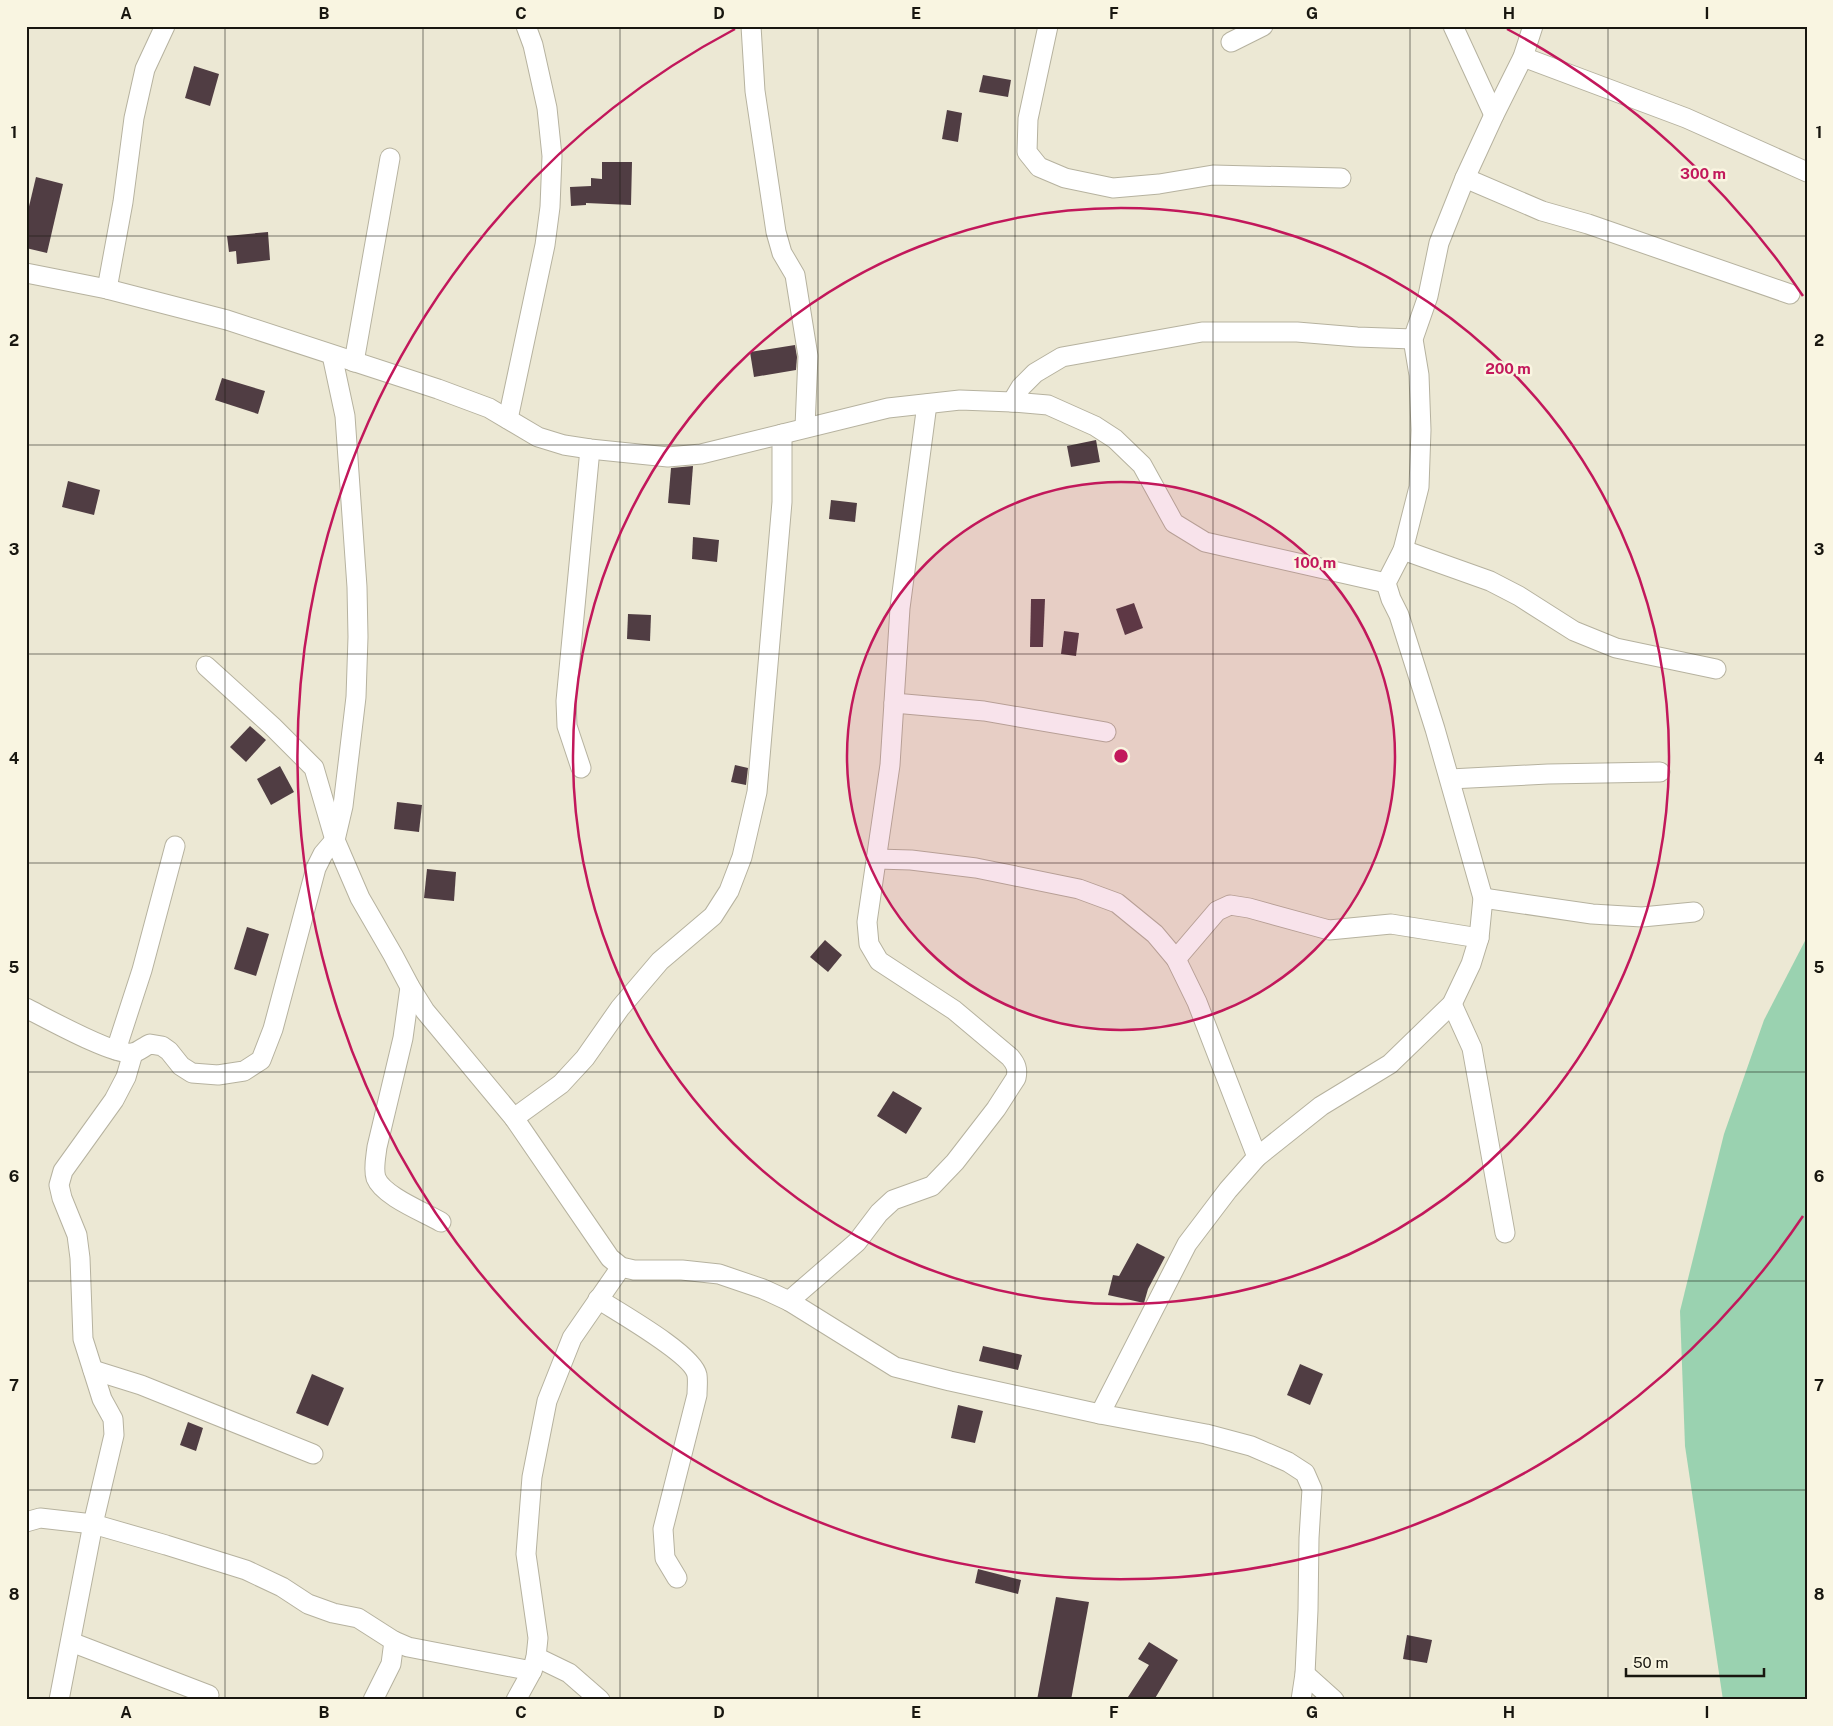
<svg xmlns="http://www.w3.org/2000/svg" width="1833" height="1726" font-family="'Public Sans',sans-serif">
<style>
.green{fill:#9ad2b0}
.building{fill:#503d43}
.lines{fill:none;stroke-linecap:round;stroke-linejoin:round}
.street-casing{stroke:#b6b29f;stroke-width:21}
.street{stroke:#fff;stroke-width:19}
.grid{fill:none;stroke:#18160f;stroke-width:1;stroke-opacity:0.55}
.ring{fill:none;stroke:#c2185b;stroke-width:2.5}
.centre{fill:#c2185b;stroke:#f9f5e1;stroke-width:2.5}
.ring-label{font-size:15px;text-anchor:middle;font-weight:bold;fill:#c2185b;stroke:#f9f5e1;stroke-width:5;stroke-linejoin:round;paint-order:stroke}
.neatline{fill:none;stroke:#18160f;stroke-width:2}
.grid-label{font-size:16px;text-anchor:middle;font-weight:bold;fill:#18160f}
</style>
<rect width="100%" height="100%" fill="#ece8d4"/>
<path class="green" d="M1807,937V1700H1723L1685,1446L1680,1311L1724,1134L1764,1020Z"/>
<g class="building">
<path d="M194,66L219,74L210,106L185,98Z"/>
<path d="M983,75L1011,80L1008,97L979,92Z"/>
<path d="M947,110L962,113L958,142L942,139Z"/>
<path d="M602,162H632L631,205L586,203V205L571,206L570,187L591,186V178L602,179Z"/>
<path d="M36,177L63,184L47,253L26,248V219Z"/>
<path d="M268,232L270,260L237,264L236,251L229,252L227,236Z"/>
<path d="M795,345L797,357L796,370L754,377L750,352Z"/>
<path d="M222,378L265,391L258,414L215,400Z"/>
<path d="M1096,440L1100,462L1071,467L1067,446Z"/>
<path d="M693,466L690,505L668,503L671,468Z"/>
<path d="M68,481L100,490L94,515L62,507Z"/>
<path d="M831,500L857,503L855,522L829,519Z"/>
<path d="M693,537L719,540L717,562L692,559Z"/>
<path d="M1031,599H1045L1043,647H1030Z"/>
<path d="M1134,603L1143,628L1125,635L1116,609Z"/>
<path d="M628,614L651,615L650,641L627,639Z"/>
<path d="M1064,631L1079,633L1076,656L1061,654Z"/>
<path d="M250,726L266,740L246,762L230,747Z"/>
<path d="M735,765L748,768L746,785L731,782Z"/>
<path d="M280,766L294,792L271,805L257,779Z"/>
<path d="M397,802L422,805L419,832L394,829Z"/>
<path d="M427,869L456,872L454,901L424,898Z"/>
<path d="M247,927L269,934L256,976L234,969Z"/>
<path d="M825,940L842,955L828,972L810,957Z"/>
<path d="M893,1091L922,1108L906,1134L877,1116Z"/>
<path d="M1137,1243L1165,1257L1148,1289L1144,1303L1108,1295L1113,1275L1119,1276Z"/>
<path d="M983,1346L1022,1355L1018,1370L979,1361Z"/>
<path d="M1300,1364L1323,1374L1310,1405L1287,1395Z"/>
<path d="M312,1374L344,1388L328,1426L296,1413Z"/>
<path d="M958,1405L983,1411L975,1443L951,1438Z"/>
<path d="M188,1422L203,1428L196,1451L180,1445Z"/>
<path d="M978,1569L1021,1580L1018,1594L975,1583Z"/>
<path d="M1056,1597L1089,1602L1071,1700H1037Z"/>
<path d="M1407,1635L1432,1640L1427,1663L1403,1659Z"/>
<path d="M1149,1642L1178,1660L1154,1700H1126L1149,1665L1138,1659Z"/>
</g>
<g class="lines">
<g class="street-casing">
<g id="street">
<path d="M751,26L755,91L776,232L782,253L795,275L808,356L805,427"/>
<path d="M1048,26L1028,119L1027,152L1039,167L1065,178L1113,188L1159,184L1213,175L1341,178"/>
<path d="M1453,26L1494,115"/>
<path d="M1231,42L1263,26"/>
<path d="M1523,57L1686,118L1807,172"/>
<path d="M1465,178L1542,211L1588,224L1790,294"/>
<path d="M26,273L107,289L227,320L438,389L489,408L538,437L564,445L590,449L668,457L701,454L888,408L960,400L1012,402L1048,405L1095,426L1115,439L1142,465L1174,523L1205,542L1386,583"/>
<path d="M107,289L123,202L134,118L145,69L165,26"/>
<path d="M354,362L390,158"/>
<path d="M1012,402L1021,387L1035,373L1062,357L1202,332H1297L1357,337L1413,339"/>
<path d="M508,419L545,245L550,207L552,156L547,108L533,45L526,26"/>
<path d="M1403,550L1490,581L1519,596L1574,631L1616,648L1716,669"/>
<path d="M206,666L272,726L314,768L335,840L360,898L393,955L410,987L425,1011L514,1118L610,1258L621,1267L634,1270H682L719,1274L763,1289L789,1301L895,1367L950,1381L1100,1414L1206,1434L1251,1446L1288,1462L1305,1473L1312,1489L1309,1538L1308,1610L1305,1674L1301,1700"/>
<path d="M894,703L984,711L1106,732"/>
<path d="M581,768L567,726L566,701L590,449"/>
<path d="M1450,779L1548,774L1660,772"/>
<path d="M877,859L911,860L976,868L1079,889L1117,903L1155,934L1176,959L1197,1002L1257,1157"/>
<path d="M1483,898L1592,914L1642,917L1694,912"/>
<path d="M1176,959L1217,911L1230,905L1249,908L1329,930L1391,924L1479,938"/>
<path d="M410,987L403,1038L377,1147C376,1156 373,1169 376,1178C383,1196 424,1212 441,1222"/>
<path d="M1452,1004L1472,1048L1505,1233"/>
<path d="M26,1008C46,1018 114,1056 133,1053C138,1052 145,1046 150,1044L162,1046L169,1051L181,1066L192,1073L218,1075L244,1071L261,1060L273,1029L316,868L323,854L335,840L343,806L356,697L358,637L357,587L345,416L332,355"/>
<path d="M116,1050L142,970L175,846"/>
<path d="M514,1118L561,1084L585,1058L620,1008L660,961L713,916L729,891L742,857L757,792L782,502V434"/>
<path d="M598,1299C618,1312 693,1354 697,1375C698,1381 697,1389 697,1395L663,1529L665,1558L677,1578"/>
<path d="M789,1301L857,1242L879,1213L893,1200L932,1186L955,1162L996,1109L1016,1078C1018,1069 1016,1064 1010,1057L954,1010L879,961L869,944L867,922L890,765L900,608L927,404"/>
<path d="M93,1370L141,1385L313,1454"/>
<path d="M1100,1414L1187,1244L1228,1190L1257,1157L1321,1106L1390,1064L1452,1004L1471,964L1479,938L1483,898L1435,729L1399,615L1391,599L1386,583L1403,550L1419,487L1421,430L1419,375L1413,339L1428,296L1439,243L1465,178L1494,115L1523,57L1533,26"/>
<path d="M26,1522L40,1518L93,1524L166,1545L246,1570L282,1587L308,1604L333,1613L358,1618L394,1641L408,1647L532,1671"/>
<path d="M71,1642L209,1695"/>
<path d="M536,1657L569,1673L600,1700"/>
<path d="M1305,1674L1334,1700"/>
<path d="M59,1700L93,1524L114,1435L113,1419L102,1399L83,1339L80,1258L77,1235L62,1198L59,1185L63,1171L114,1100L126,1077L133,1053"/>
<path d="M373,1700L391,1664L394,1641"/>
<path d="M516,1700L532,1671L536,1657L538,1638L526,1554L532,1477L547,1401L572,1338L621,1267"/>
</g>
</g>
<use href="#street" class="street"/>
</g>
<path class="grid" d="M225,26V1700M423,26V1700M620,26V1700M818,26V1700M1015,26V1700M1213,26V1700M1410,26V1700M1608,26V1700M26,236H1807M26,445H1807M26,654H1807M26,863H1807M26,1072H1807M26,1281H1807M26,1490H1807"/>
<circle cx="1121" cy="756" r="274" fill="#c2185b" fill-opacity=".12"/>
<g class="ring">
<circle cx="1121" cy="756" r="274"/>
<circle cx="1121" cy="756" r="548"/>
<path d="M1803 1216A823 823 0 1 1 735 29M1507 29A823 823 0 0 1 1803 296"/>
</g>
<circle cx="1121" cy="756" r="8" class="centre"/>
<g class="ring-label">
<text x="1703" y="179">300 m</text>
<text x="1508" y="374">200 m</text>
<text x="1315" y="568">100 m</text>
</g>
<rect width="1833" height="1726" fill="none" stroke="#f9f5e1" stroke-width="55"/>
<path d="M1626 1668v8h138v-8" fill="none" stroke="#18160f" stroke-width="2.5"/>
<text x="1633" y="1668" font-size="15" fill="#18160f" stroke="#f9f5e1" stroke-width="4" paint-order="stroke">50 m</text>
<rect x="28" y="28" width="1778" height="1670" class="neatline"/>
<g class="grid-label">
<text x="126" y="19">A</text>
<text x="324" y="19">B</text>
<text x="521" y="19">C</text>
<text x="719" y="19">D</text>
<text x="916" y="19">E</text>
<text x="1114" y="19">F</text>
<text x="1312" y="19">G</text>
<text x="1509" y="19">H</text>
<text x="1707" y="19">I</text>
<text x="14" y="138">1</text>
<text x="1819" y="138">1</text>
<text x="14" y="346">2</text>
<text x="1819" y="346">2</text>
<text x="14" y="555">3</text>
<text x="1819" y="555">3</text>
<text x="14" y="764">4</text>
<text x="1819" y="764">4</text>
<text x="14" y="973">5</text>
<text x="1819" y="973">5</text>
<text x="14" y="1182">6</text>
<text x="1819" y="1182">6</text>
<text x="14" y="1391">7</text>
<text x="1819" y="1391">7</text>
<text x="14" y="1600">8</text>
<text x="1819" y="1600">8</text>
<text x="126" y="1718">A</text>
<text x="324" y="1718">B</text>
<text x="521" y="1718">C</text>
<text x="719" y="1718">D</text>
<text x="916" y="1718">E</text>
<text x="1114" y="1718">F</text>
<text x="1312" y="1718">G</text>
<text x="1509" y="1718">H</text>
<text x="1707" y="1718">I</text>
</g>
</svg>
